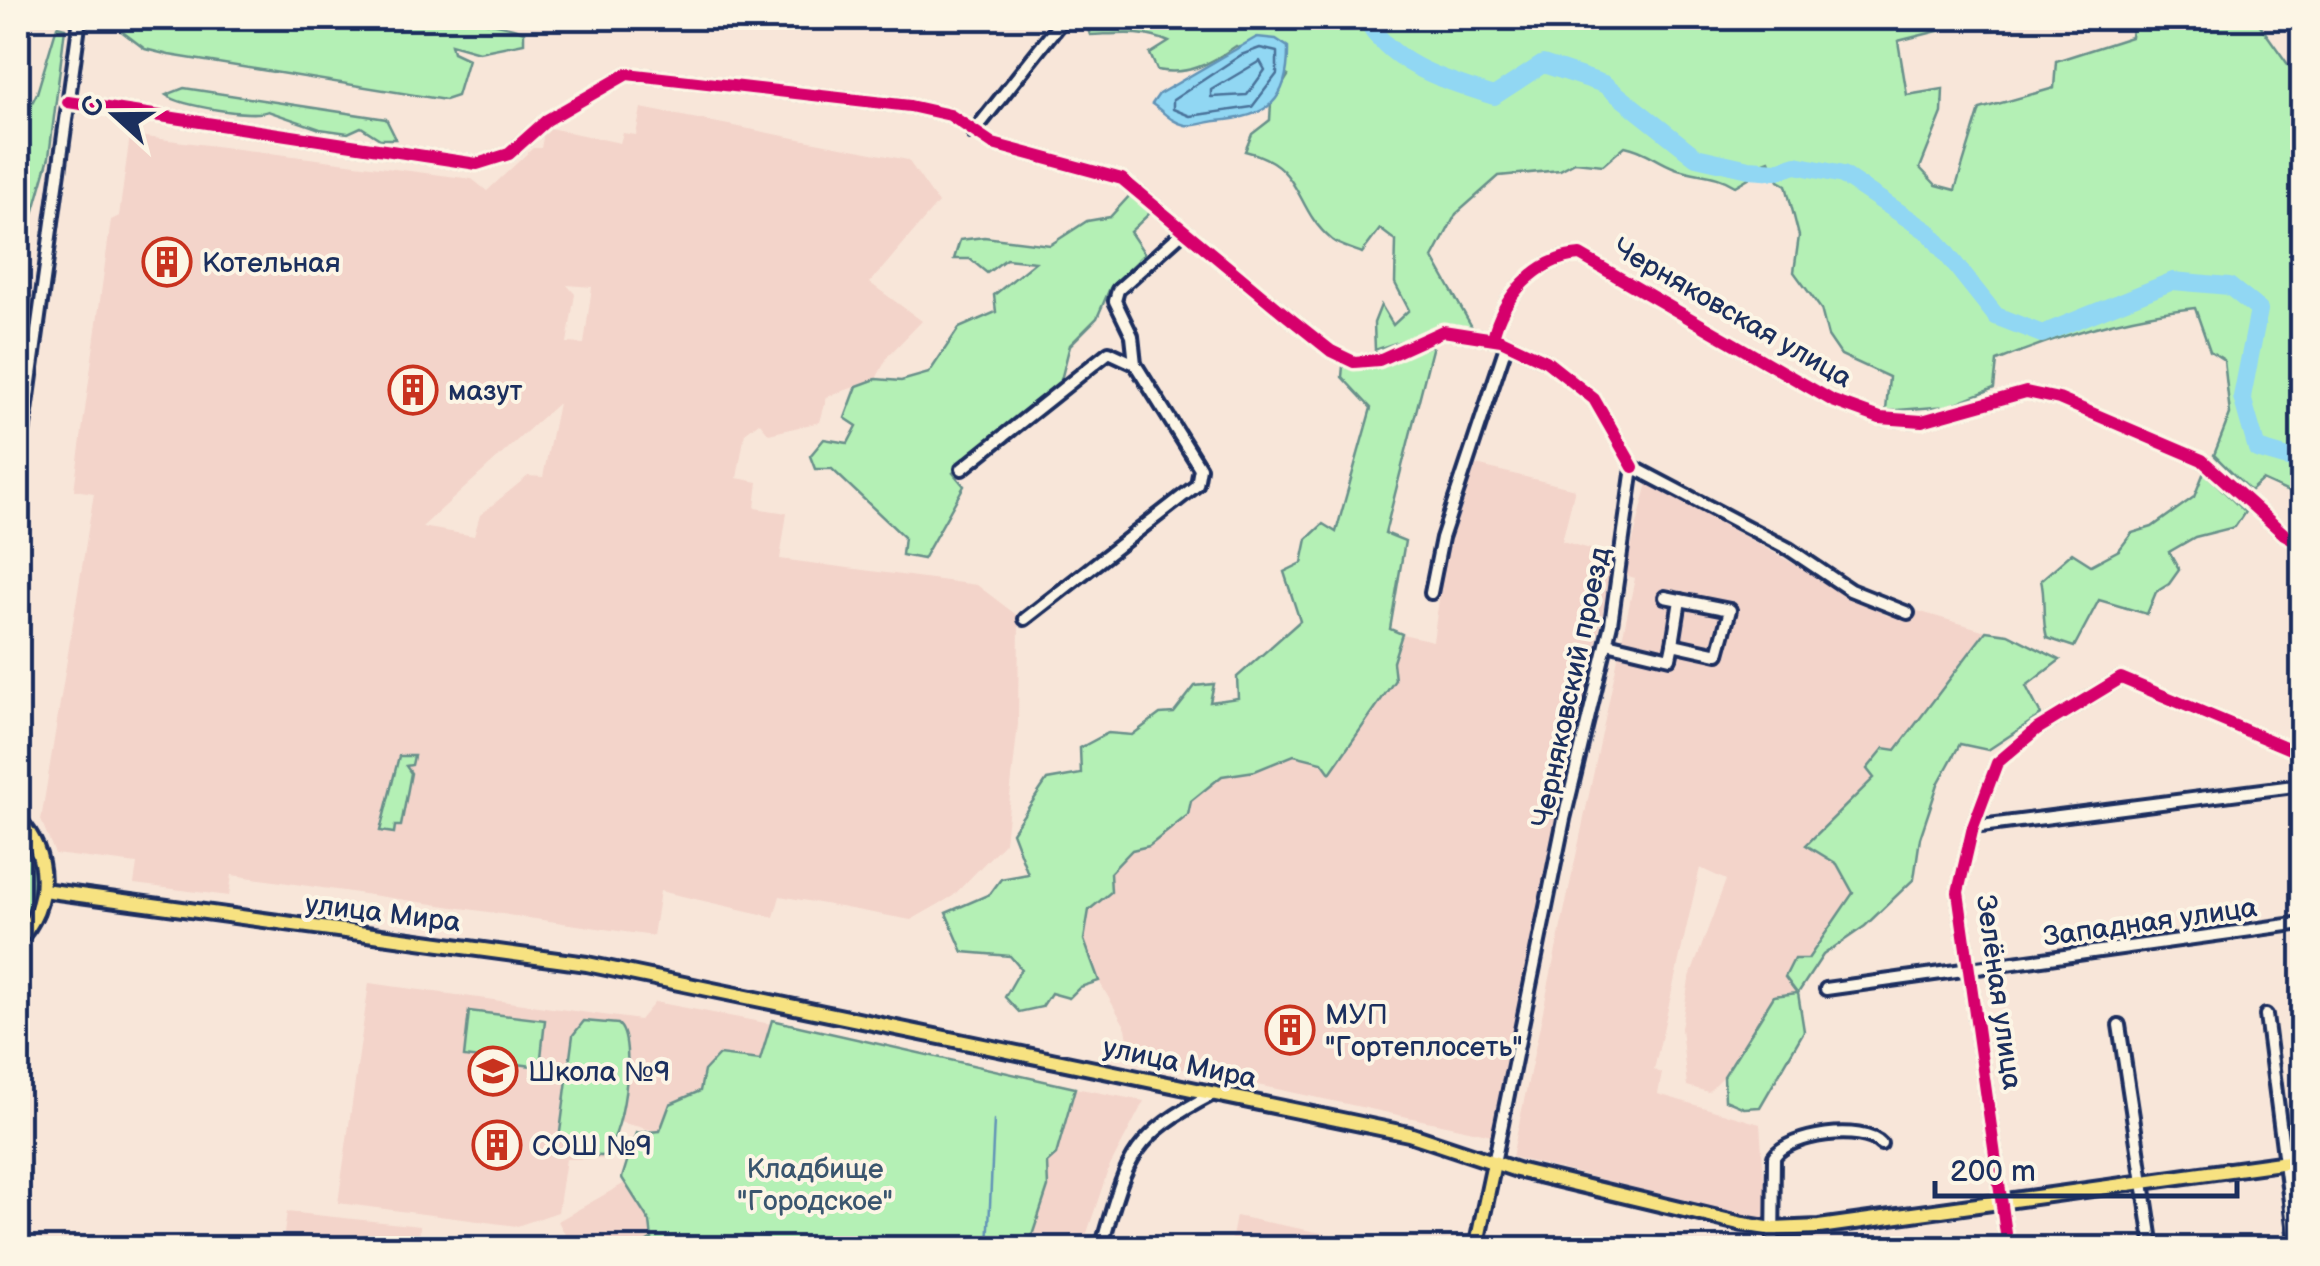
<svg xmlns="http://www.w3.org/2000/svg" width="2320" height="1266" font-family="'Balsamiq Sans',sans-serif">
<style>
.built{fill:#f3d4ca;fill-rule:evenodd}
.green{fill:#b4f0b5;stroke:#68908a;stroke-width:2.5}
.water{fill:#91d7f3;stroke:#6294b7;stroke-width:2.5}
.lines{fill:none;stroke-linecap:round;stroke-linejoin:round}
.shore{stroke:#4a729a;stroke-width:2.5}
.stream{stroke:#6294b7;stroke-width:2.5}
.river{stroke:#91d7f3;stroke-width:18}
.minor-casing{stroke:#1b2f5e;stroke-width:18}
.major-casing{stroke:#1b2f5e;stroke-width:20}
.minor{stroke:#fcf5e5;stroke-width:10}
.major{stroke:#f7e281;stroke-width:12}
.cycleway-casing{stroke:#fcf5e5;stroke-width:19}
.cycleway{stroke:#d6006c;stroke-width:12}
.labels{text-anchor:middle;stroke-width:8;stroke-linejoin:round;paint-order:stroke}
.poi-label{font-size:28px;fill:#1b2f5e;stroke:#fcf5e5;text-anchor:start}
.street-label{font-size:28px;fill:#1b2f5e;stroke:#fcf5e5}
.park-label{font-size:28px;fill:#3a566f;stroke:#fcf5e5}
</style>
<rect width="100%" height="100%" fill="#f8e6d9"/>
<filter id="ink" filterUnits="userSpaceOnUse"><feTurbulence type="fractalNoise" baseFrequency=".01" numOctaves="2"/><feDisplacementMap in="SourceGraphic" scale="20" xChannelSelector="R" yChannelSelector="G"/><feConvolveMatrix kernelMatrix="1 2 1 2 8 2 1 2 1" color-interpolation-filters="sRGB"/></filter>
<g filter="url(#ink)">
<g class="built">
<path d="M641,108L908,160L938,203L870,283L922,321L888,356L876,379L827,397L820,422L769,434L759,422L745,433L737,478L758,482L755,508L787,513L780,559L977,585L1019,617L1018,724L1005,842L953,896L911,920L780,896L774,917L660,891L653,936L232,875L229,896L134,884L137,864L55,854L41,820L94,493L74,490L111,220L119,216L130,135L472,179L487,191L533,148H541L545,127L620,143L623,133L636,135ZM567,285L592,287L584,344L567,343L575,294ZM558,403L543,477L528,476L480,515L474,536L422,527Z"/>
<path d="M1472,464L1575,489L1562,541L1615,556L1492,1135L1131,1058L1126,1028L1099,981L1084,940L1089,910L1109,874L1132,850L1149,846L1187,816L1191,801L1222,776L1255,771L1294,755L1322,762L1331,772L1394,680L1393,662L1402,634L1433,641L1447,544Z"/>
<path d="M1648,483L1888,616L1897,605L1986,631L1896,750L1867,770L1874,777L1807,845L1837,864L1853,893L1808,960L1794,959L1785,977L1798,993L1774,996L1724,1076L1708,1092L1687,1086L1681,1028L1689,980L1726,880L1700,868L1654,1070L1662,1073L1658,1094L1760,1124L1767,1221L1512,1157L1635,578L1624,575Z"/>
<path d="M369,983L640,1020L655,1002L771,1024L760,1061L704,1071L700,1091L670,1104L660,1132L619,1122L611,1159H566L558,1212L517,1226L338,1203Z"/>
<path d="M1075,1088L1144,1101L1108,1170L1082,1248H1028L1048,1187L1047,1162L1057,1155Z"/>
<path d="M625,1183L650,1222L652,1239L638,1248H541L567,1238L558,1221Z"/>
<path d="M287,1212L420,1226L419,1248H282Z"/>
<path d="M1236,1216L1336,1236L1333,1248H1230Z"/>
</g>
<g class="green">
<path d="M140,18L257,22V18H373L378,29C388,27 390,21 399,18C417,10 505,23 524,32V43L479,52L451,44L453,52L468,59L457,96L445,100L169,55L145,49L116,27Z"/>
<path d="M1084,18H1892L1942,30L1898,41L1907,95L1943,89L1942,113L1920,168L1936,185L1955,190L1980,109L2054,88L2056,61L2131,37L2133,18H2255L2302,84V476L2299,475L2295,495L2262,480L2250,491L2214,455L2230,414L2224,360L2210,351L2195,308C2128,315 2060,335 1997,361L1994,388L1948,406L1886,411L1889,377L1841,355L1828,336L1821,309L1794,272L1799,236L1786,185L1779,181L1769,160L1754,166L1752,176L1735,186C1715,173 1697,176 1675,168C1656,161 1646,150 1625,146L1603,165L1575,162L1560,170L1499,176L1456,214L1433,258L1472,327H1442L1375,350L1374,323L1381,305L1393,325L1409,310L1395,283L1396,241L1380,229L1362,253C1353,249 1339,246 1332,240C1292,207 1305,165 1245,151L1252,134L1270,120L1271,103L1288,76L1236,46C1210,64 1188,76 1157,70L1150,54L1169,42C1142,30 1119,34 1090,35Z"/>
<path d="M57,26L65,28L49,157L33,214L18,193V130L37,93Z"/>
<path d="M184,88L386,119L396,139H380L361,127L348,133L320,129L268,111C254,118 181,106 166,95Z"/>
<path d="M1132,193L1153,210L1130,232L1145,254L1110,288L1097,318L1070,345L1060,384L953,473L964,486L923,559L902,555L904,537L832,469H815L810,456L824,439L848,443L857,426L845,418L857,386L876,379L901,381L929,373L959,328L996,312L994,295L1035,262L1006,259L987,273L970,259H954L960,240L984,237L1050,245L1087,221L1110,217Z"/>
<path d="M1433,345L1385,533L1405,541L1390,629L1402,634L1393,662L1395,680L1330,773L1322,762L1294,755L1255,771L1222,776L1191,801L1188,815L1149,846L1132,850L1110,873L1111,892L1089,910L1084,940L1099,981L1080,987L1069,998L1051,993L1042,1007L1019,1012L1005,997L1021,969L1010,956L963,952L946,913L990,894L1001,879L1028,874L1012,832L1047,780L1081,774L1080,748L1108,733L1132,735L1160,714L1174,713L1195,686L1214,684L1210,702L1238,698L1237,677L1300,621L1284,572L1302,563L1307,539L1323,524L1336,532L1371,408L1342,377L1343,366L1374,368Z"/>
<path d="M2204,472L2245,512L2235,527L2195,537L2169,552L2179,570L2169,584L2156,592L2147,614L2099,600L2074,647L2047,638C2041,617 2046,600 2041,580L2072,553L2091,565L2119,550L2132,533L2152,527L2194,497Z"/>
<path d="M1986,631L2008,634L2060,660L2026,686L2041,715L1988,750L1960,744L1938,784L1920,838L1914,879L1865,926L1823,955L1798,993L1804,1031L1760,1107L1744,1108L1725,1100L1724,1076L1774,996L1797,993L1785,977L1794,959H1808L1853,893L1837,864L1806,845L1874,778L1867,769L1884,748L1896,750Z"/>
<path d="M399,756H414L412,765L406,766L411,773L401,826H395L394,833L380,831Z"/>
<path d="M18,832C39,861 39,898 18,927Z"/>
<path d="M469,1011L545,1020L540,1067L464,1057Z"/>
<path d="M772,1020L1075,1088L1056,1155L1047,1163L1048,1187L1028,1248H638L652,1239L650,1222L622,1178L636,1133L660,1131L670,1104L700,1091L704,1071L719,1055L760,1060Z"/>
<path d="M584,1021L618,1024C638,1039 623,1144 602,1156C581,1155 564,1156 560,1132L573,1035Z"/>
</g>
<path class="water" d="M1257,37L1276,39L1288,47C1289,102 1268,117 1216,121C1206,122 1194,127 1185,125C1171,122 1164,112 1152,104L1159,94Z"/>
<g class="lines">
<g class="shore">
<path d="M1260,48L1277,52V74L1252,107L1190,116L1173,109V100L1241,55Z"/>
<path d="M1260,61L1265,70L1247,95L1211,97V90Z"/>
</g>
<path class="stream" d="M988,1248L994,1120"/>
<path class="river" d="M1366,18C1389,65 1448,81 1494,96L1543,64L1604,84L1696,157L1749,169L1777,171L1796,165L1843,175L1930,233L1996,316L2042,334L2173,281L2229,286L2259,310L2242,397L2257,449L2302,462"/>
<g class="minor-casing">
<g id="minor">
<path d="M68,102L477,164L509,154L547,120L627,74L910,106L950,115L993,144L1122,179L1287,316L1331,351L1354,362L1379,360L1443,331L1501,340L1546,361L1594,399L1633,467"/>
<path d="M973,133L1064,18"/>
<path d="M1493,338C1502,298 1536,258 1580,255L1833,401L1880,418L1922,421L2026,392L2059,399L2202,460L2284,534L2302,544"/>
<path d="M1633,467L1789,549L1850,590L1908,613"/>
<path d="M962,469L1109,352L1135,364"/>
<path d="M18,470L80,18"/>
<path d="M1431,593L1442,538L1507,343"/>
<path d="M1025,619L1197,485L1200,468L1135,364L1132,336L1115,301L1118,290L1184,231"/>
<path d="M1607,643L1670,658L1673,644L1718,654L1730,610L1665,597"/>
<path d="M1673,644L1680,600"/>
<path d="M1973,827L2302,785"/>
<path d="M1826,989L2302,923"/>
<path d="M2266,1015L2296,1248"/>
<path d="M2119,1025L2153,1248"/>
<path d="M1494,1163L1564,819L1611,624L1633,467"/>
<path d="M1101,1248C1127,1160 1128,1138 1213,1094"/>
<path d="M1773,1248L1774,1157C1788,1134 1863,1124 1881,1144"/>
<path d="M2008,1248L1958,892L1973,827L1997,763L2037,729L2121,678L2302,754"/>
</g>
</g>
<g class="major-casing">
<g id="major">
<path d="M18,819C50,854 52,904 18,940"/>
<path d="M43,890L587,964L1409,1134L1517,1170L1743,1224L1773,1229L1819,1227L2302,1160"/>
<path d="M1476,1248L1494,1163"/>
</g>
</g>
<use href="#minor" class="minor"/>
<use href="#major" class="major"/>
<g class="cycleway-casing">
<g id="cycleway">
<path d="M68,102L477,164L509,154L547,120L627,74L910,106L950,115L993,144L1122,179L1287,316L1331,351L1354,362L1379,360L1443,331L1501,340L1546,361L1594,399L1633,467"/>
<path d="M1493,338C1502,298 1536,258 1580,255L1833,401L1880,418L1922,421L2026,392L2059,399L2202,460L2284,534L2302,544"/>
<path d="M2008,1248L1958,892L1973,827L1997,763L2037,729L2121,678L2302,754"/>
</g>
</g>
<use href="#cycleway" class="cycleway"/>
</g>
</g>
<defs>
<g id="building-ring" transform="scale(2.5)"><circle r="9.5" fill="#fcf5e5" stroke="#c8321e" stroke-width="1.5"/><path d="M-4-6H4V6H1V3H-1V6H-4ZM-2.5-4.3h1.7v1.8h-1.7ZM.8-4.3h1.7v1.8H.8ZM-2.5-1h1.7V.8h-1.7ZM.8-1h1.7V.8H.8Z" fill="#c8321e"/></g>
<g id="school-ring" transform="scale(2.5)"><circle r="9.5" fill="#fcf5e5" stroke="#c8321e" stroke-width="1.5"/><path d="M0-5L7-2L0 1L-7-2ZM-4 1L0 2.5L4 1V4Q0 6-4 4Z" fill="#c8321e"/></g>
</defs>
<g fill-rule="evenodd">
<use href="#building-ring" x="167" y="262"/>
<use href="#building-ring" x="413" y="390"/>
<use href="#building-ring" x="1290" y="1030"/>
<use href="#school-ring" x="493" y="1071"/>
<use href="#building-ring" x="497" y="1145"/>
</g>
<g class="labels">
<g class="poi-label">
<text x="202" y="272">Котельная</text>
<text x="448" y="400">мазут</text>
<text x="1325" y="1024">МУП<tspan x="1325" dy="32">"Гортеплосеть"</tspan></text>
<text x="528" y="1081">Школа №9</text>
<text x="532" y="1155">СОШ №9</text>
</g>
<g class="street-label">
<text transform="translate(1733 312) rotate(30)" y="10">Черняковская улица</text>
<text transform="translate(1570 687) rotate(-78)" y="10">Черняковский проезд</text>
<text transform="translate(383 912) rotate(7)" y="10">улица Мира</text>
<text transform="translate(2150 921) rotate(-8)" y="10">Западная улица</text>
<text transform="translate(2000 992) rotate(82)" y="10">Зелёная улица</text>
<text transform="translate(1180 1062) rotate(12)" y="10">улица Мира</text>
</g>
<g class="park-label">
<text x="815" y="1178">Кладбище<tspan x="815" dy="32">"Городское"</tspan></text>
</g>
</g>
<rect width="2320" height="1266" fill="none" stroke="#fcf5e5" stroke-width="60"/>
<rect x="30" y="30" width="2260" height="1206" fill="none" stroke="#1b2f5e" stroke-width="4" filter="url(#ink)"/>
<g transform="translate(115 115) rotate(291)" stroke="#fcf5e5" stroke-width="8" paint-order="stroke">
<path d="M0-8L18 38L0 25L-18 38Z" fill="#1b2f5e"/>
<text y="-15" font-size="28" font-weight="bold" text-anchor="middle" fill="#1b2f5e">С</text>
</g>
<path d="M1935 1181v15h302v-15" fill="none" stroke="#1b2f5e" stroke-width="5"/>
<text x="1950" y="1181" font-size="30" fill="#1b2f5e" stroke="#fcf5e5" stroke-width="8" paint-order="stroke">200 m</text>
</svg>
